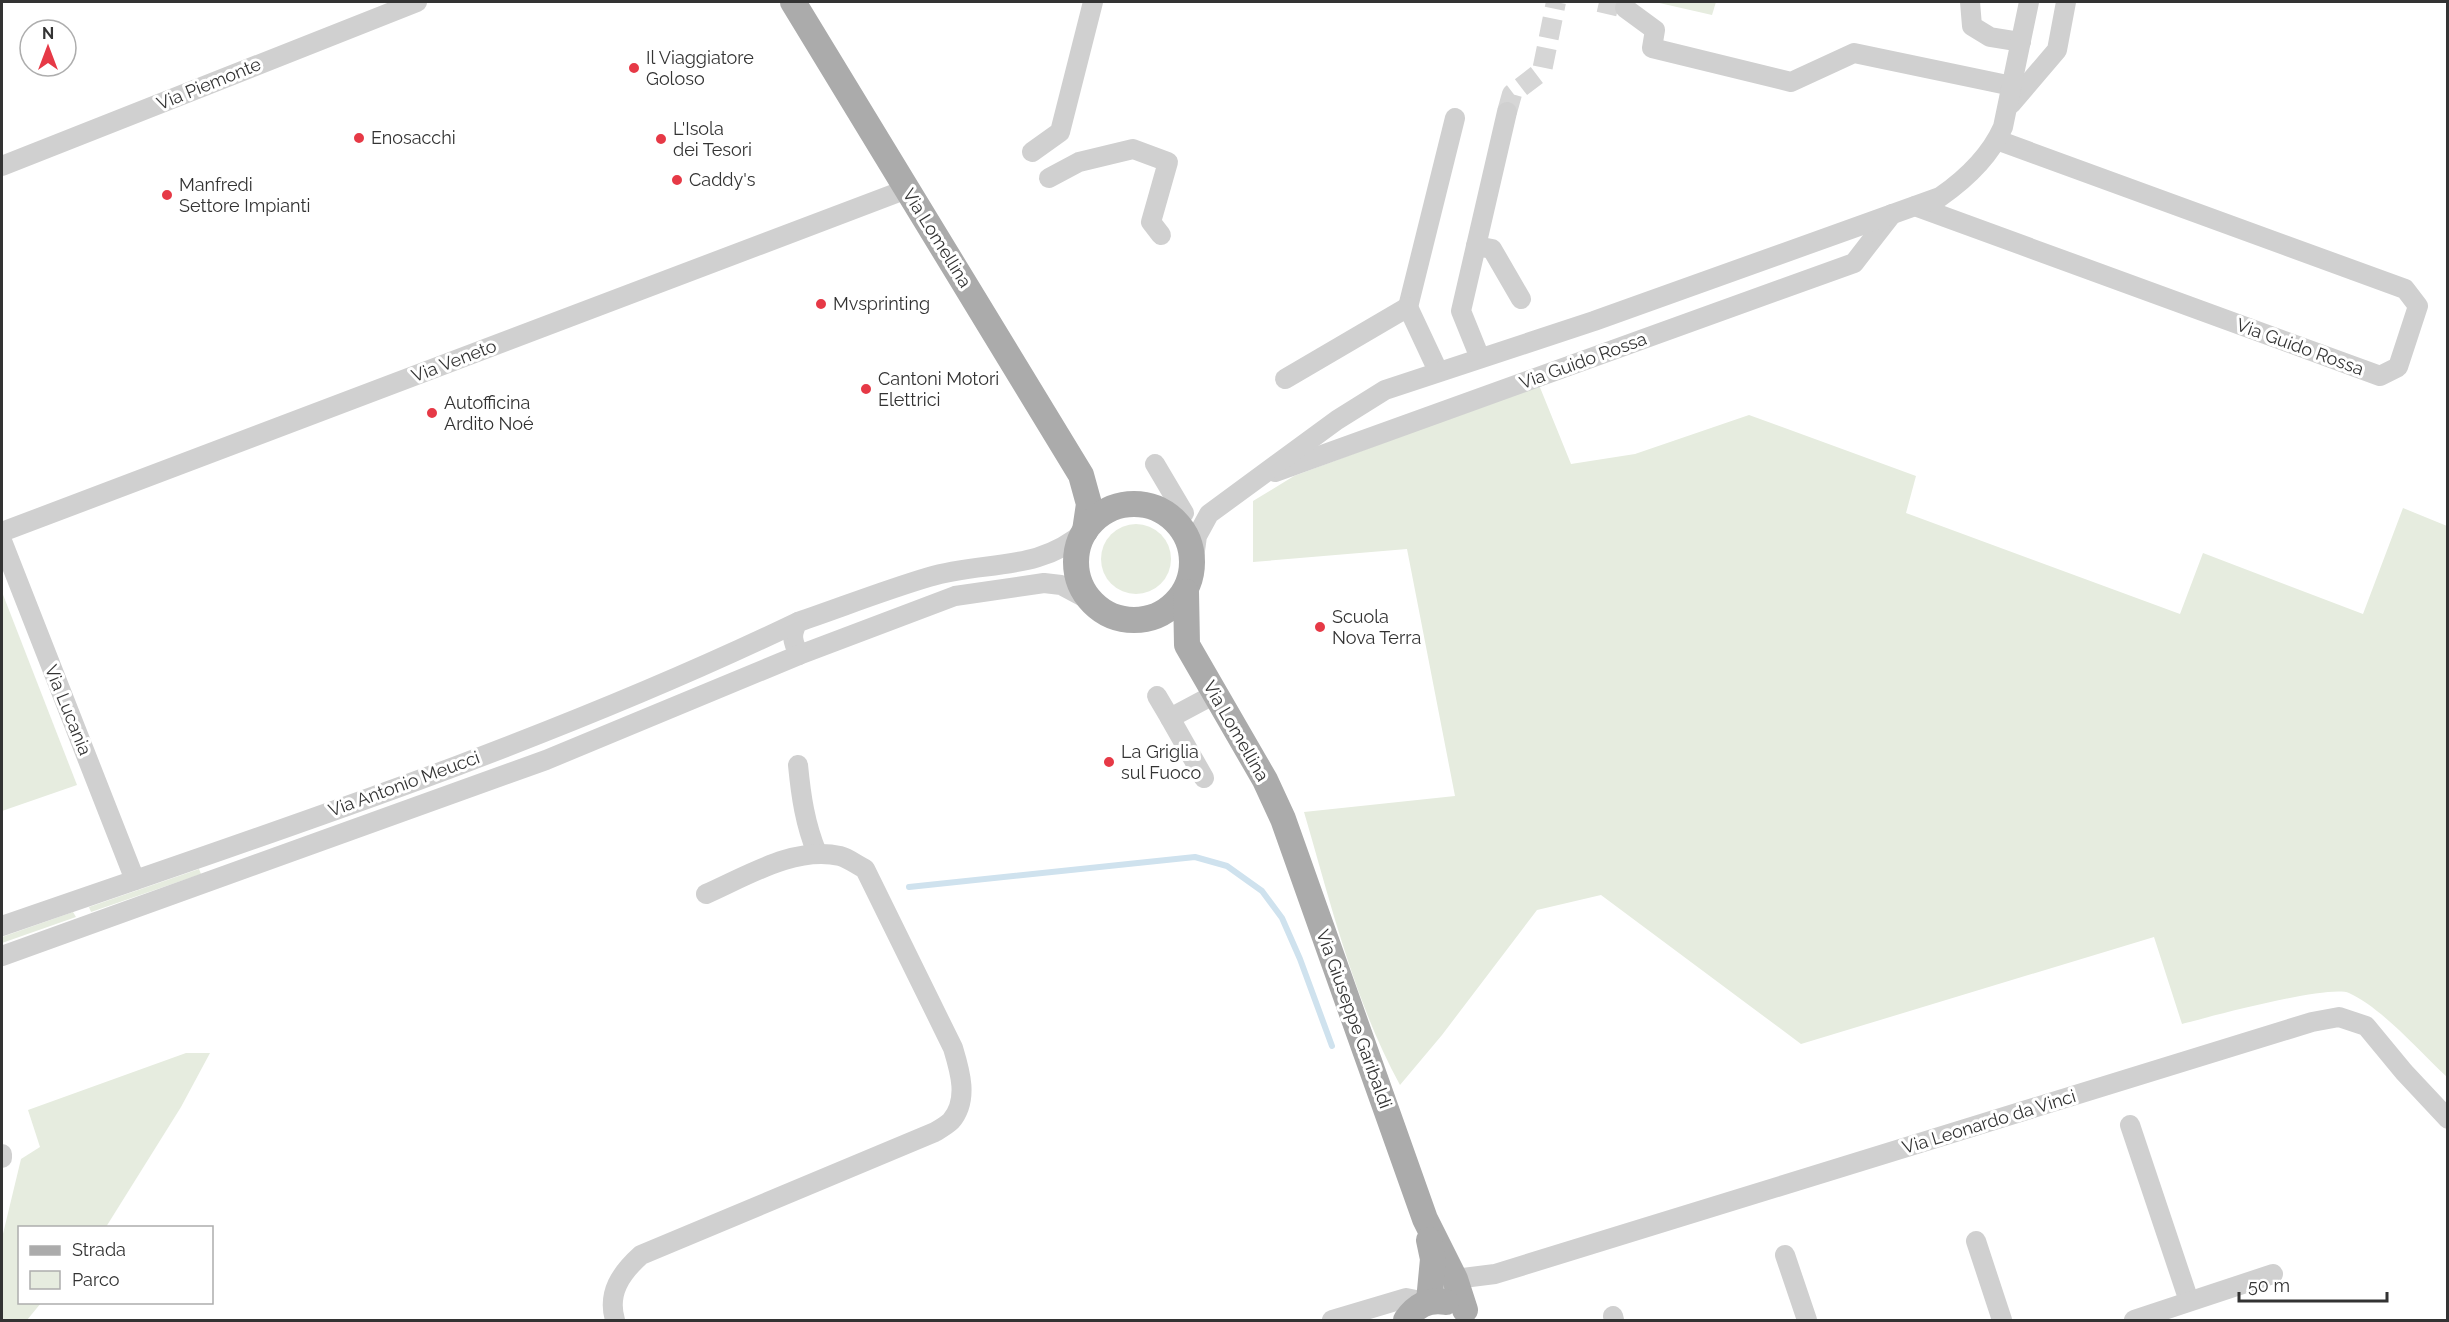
<svg xmlns="http://www.w3.org/2000/svg" width="2449" height="1322" font-family="Raleway,sans-serif">
<style>
.green{fill:#e6ecdf}
.lines{fill:none;stroke-linecap:round;stroke-linejoin:round}
.stream{stroke:#cfe2ee;stroke-width:6}
.minor-tunnel{stroke:#d6d6d6;stroke-width:20;stroke-dasharray:20 10;stroke-linecap:butt}
.minor{stroke:#d0d0d0;stroke-width:20}
.major{stroke:#ababab;stroke-width:26}
.poi-dot{fill:#e63946;stroke:#fff;stroke-width:2}
.labels{text-anchor:middle;stroke-width:6;stroke-linejoin:round;paint-order:stroke}
.poi-label{font-size:18px;fill:#333;stroke:#fff;text-anchor:start}
.street-label{font-size:18px;fill:#333;stroke:#fff}
</style>
<rect width="100%" height="100%" fill="#fff"/>
<g class="green">
<path d="M1655,2H1716L1712,15Z"/>
<path d="M1539,385L1571,464L1635,454L1749,415L1916,476L1906,513L2180,614L2203,553L2363,614L2403,508L2447,526V1077C2420,1052 2382,1008 2349,993C2330,984 2209,1017 2182,1024L2154,937L1801,1044L1601,895L1537,910L1442,1035L1400,1085C1354,1001 1331,904 1304,812L1455,796L1407,549L1253,562V501L1294,476Z"/>
<circle cx="1136" cy="559" r="35"/>
<path d="M2,592L77,785L2,811Z"/>
<path d="M199,869L201,874L91,912L89,907Z"/>
<path d="M73,912L76,917L2,943V937Z"/>
<path d="M186,1053H210L181,1107L106,1227L20,1228V1302L41,1303L27,1320H2V1238L21,1159L40,1147L28,1110Z"/>
</g>
<g class="lines">
<path class="stream" d="M909,887L1195,857L1227,866L1262,891L1282,918L1300,959L1332,1046"/>
<g class="minor-tunnel">
<path d="M1599,2L1625,8"/>
<path d="M1507,112L1512,94L1542,71L1556,2"/>
</g>
<g class="minor">
<path d="M1970,2L1972,26L1990,37L2021,42"/>
<path d="M1625,8L1655,30L1652,48L1791,82L1854,53L2012,86"/>
<path d="M2011,104L2057,50L2066,2"/>
<path d="M1032,152L1060,132L1093,2"/>
<path d="M2,166L417,2"/>
<path d="M1049,178L1079,162L1133,149L1168,162L1151,222L1161,235"/>
<path d="M1915,206L2380,376L2398,367L2418,306L2405,289L1997,140"/>
<path d="M1476,246L1492,249L1521,299"/>
<path d="M1408,307L1455,118"/>
<path d="M1480,358L1461,311L1507,112"/>
<path d="M1285,379L1408,307L1438,371"/>
<path d="M1155,464L1184,513"/>
<path d="M1275,472L1854,263L1892,214"/>
<path d="M1085,531C1038,573 984,560 929,577C885,590 842,607 798,622C790,635 793,642 799,655L955,596L1044,583L1061,585L1089,600"/>
<path d="M2,532L907,189"/>
<path d="M2,541L135,880"/>
<path d="M1194,558L1197,536L1209,514L1337,420L1385,390L1594,321L1940,197C1966,179 1990,156 2003,127L2029,2"/>
<path d="M1157,696L1170,718"/>
<path d="M798,765C801,796 805,824 817,853"/>
<path d="M1204,778L1170,718L1215,694"/>
<path d="M2,926C270,833 542,745 798,622"/>
<path d="M2,956L546,760L799,655"/>
<path d="M2130,1125L2189,1301"/>
<path d="M2,1154V1158"/>
<path d="M1976,1241L2002,1320"/>
<path d="M1785,1255L1807,1320"/>
<path d="M1448,1288L1455,1279L1495,1274L2312,1022L2339,1017L2366,1026L2404,1072L2448,1119"/>
<path d="M1613,1316L1614,1320"/>
<path d="M615,1320C607,1293 621,1273 641,1255L935,1132C940,1129 947,1125 951,1121C969,1100 960,1071 953,1048L865,869C857,865 848,858 840,856C794,846 747,876 706,894"/>
<path d="M1332,1320L1406,1298L1426,1302"/>
<path d="M2134,1320L2273,1274"/>
</g>
<g class="major">
<path d="M793,2L1081,475L1089,504L1085,531"/>
<circle cx="1134" cy="562" r="58"/>
<path d="M1186,592L1187,645L1265,780L1283,819L1425,1219L1455,1279L1465,1310"/>
<path d="M1429,1301L1433,1259L1429,1240"/>
<path d="M1406,1320C1416,1306 1427,1299 1446,1302"/>
</g>
</g>
<g class="poi-dot">
<circle cx="634" cy="68" r="6"/>
<circle cx="359" cy="138" r="6"/>
<circle cx="661" cy="139" r="6"/>
<circle cx="677" cy="180" r="6"/>
<circle cx="167" cy="195" r="6"/>
<circle cx="821" cy="304" r="6"/>
<circle cx="866" cy="389" r="6"/>
<circle cx="432" cy="413" r="6"/>
<circle cx="1320" cy="627" r="6"/>
<circle cx="1109" cy="762" r="6"/>
</g>
<g class="labels">
<g class="poi-label">
<text x="646" y="64">Il Viaggiatore<tspan x="646" dy="21">Goloso</tspan></text>
<text x="673" y="135">L'Isola<tspan x="673" dy="21">dei Tesori</tspan></text>
<text x="371" y="144">Enosacchi</text>
<text x="689" y="186">Caddy's</text>
<text x="179" y="191">Manfredi<tspan x="179" dy="21">Settore Impianti</tspan></text>
<text x="833" y="310">Mvsprinting</text>
<text x="878" y="385">Cantoni Motori<tspan x="878" dy="21">Elettrici</tspan></text>
<text x="444" y="409">Autofficina<tspan x="444" dy="21">Ardito Noé</tspan></text>
<text x="1332" y="623">Scuola<tspan x="1332" dy="21">Nova Terra</tspan></text>
<text x="1121" y="758">La Griglia<tspan x="1121" dy="21">sul Fuoco</tspan></text>
</g>
<g class="street-label">
<text transform="translate(209 84) rotate(-22)" y="6">Via Piemonte</text>
<text transform="translate(937 238) rotate(58)" y="6">Via Lomellina</text>
<text transform="translate(2300 347) rotate(20)" y="6">Via Guido Rossa</text>
<text transform="translate(454 361) rotate(-21)" y="6">Via Veneto</text>
<text transform="translate(1583 361) rotate(-20)" y="6">Via Guido Rossa</text>
<text transform="translate(68 710) rotate(68)" y="6">Via Lucania</text>
<text transform="translate(1236 731) rotate(60)" y="6">Via Lomellina</text>
<text transform="translate(404 784) rotate(-20)" y="6">Via Antonio Meucci</text>
<text transform="translate(1354 1019) rotate(70)" y="6">Via Giuseppe Garibaldi</text>
<text transform="translate(1989 1122) rotate(-17)" y="6">Via Leonardo da Vinci</text>
</g>
</g>
<rect width="2449" height="1322" fill="none" stroke="#333333" stroke-width="6"/>
<rect x="18" y="1226" width="195" height="78" fill="#ffffff" stroke="#adadad" stroke-width="1.5"/>
<rect x="30" y="1246" width="30" height="9" fill="#ababab" stroke="#adadad" stroke-width="1.5"/>
<text x="72" y="1256" font-size="18" fill="#333333">Strada</text>
<rect x="30" y="1271" width="30" height="18" fill="#e6ecdf" stroke="#adadad" stroke-width="1.5"/>
<text x="72" y="1286" font-size="18" fill="#333333">Parco</text>
<g transform="translate(48 48)"><circle r="28" fill="#ffffff" stroke="#adadad" stroke-width="1.5"/>
<path d="M0-4.5L10 22L0 15L-10 22Z" fill="#e63946"/>
<text y="-9" font-size="16" font-weight="bold" text-anchor="middle" fill="#333333">N</text>
</g>
<path d="M2239 1292v9h148v-9" fill="none" stroke="#333333" stroke-width="3"/>
<text x="2248" y="1292" font-size="18" fill="#333333" stroke="#ffffff" stroke-width="4.5" paint-order="stroke">50 m</text>
</svg>
